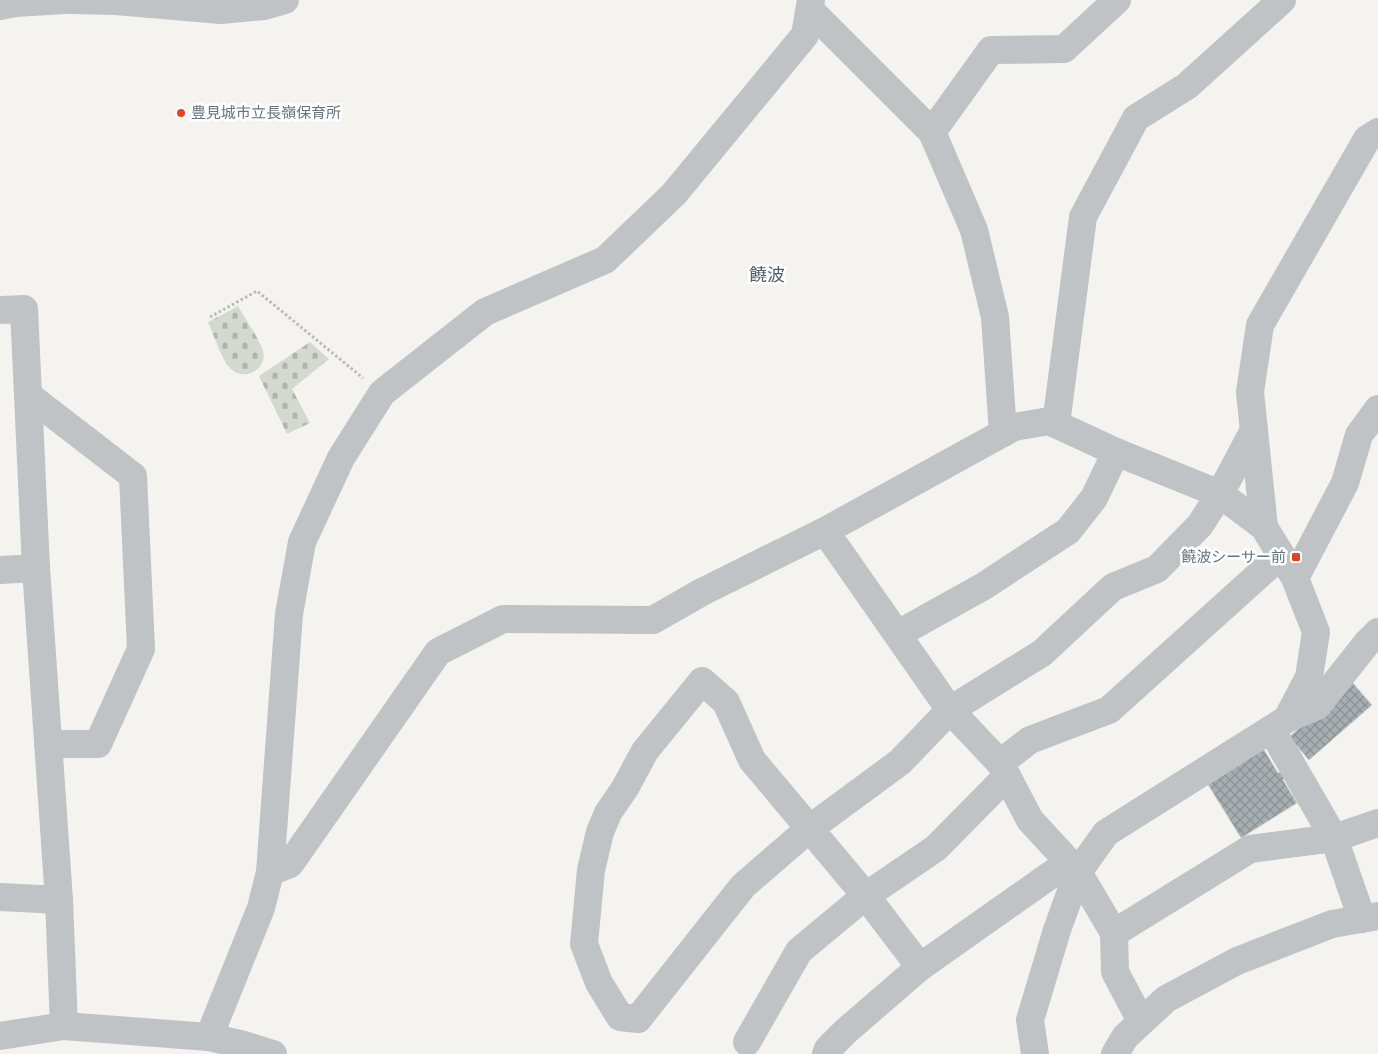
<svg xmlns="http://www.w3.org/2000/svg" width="1378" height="1054" font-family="Ubuntu,'Noto Sans JP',sans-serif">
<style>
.cemetery{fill:url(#cemetery-stones)}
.building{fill:url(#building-cross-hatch);stroke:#d5d5d2}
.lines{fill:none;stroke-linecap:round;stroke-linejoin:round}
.path{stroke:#b7babc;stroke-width:3;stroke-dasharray:2.5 2.5;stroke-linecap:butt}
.minor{stroke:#bfc3c6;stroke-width:28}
.poi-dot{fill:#e14222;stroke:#fff;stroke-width:2}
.labels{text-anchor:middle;stroke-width:5;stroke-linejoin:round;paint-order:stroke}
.poi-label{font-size:15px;fill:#637580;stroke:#fff;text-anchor:start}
.quarter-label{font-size:18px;fill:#515e65;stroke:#fff}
</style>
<defs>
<pattern id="cemetery-stones" width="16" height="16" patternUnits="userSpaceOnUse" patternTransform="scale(1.25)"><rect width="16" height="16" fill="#d3d9cf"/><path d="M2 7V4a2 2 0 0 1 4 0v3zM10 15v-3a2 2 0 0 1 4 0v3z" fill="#afb5ad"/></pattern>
<pattern id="building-cross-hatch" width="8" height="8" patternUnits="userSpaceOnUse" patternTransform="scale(1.25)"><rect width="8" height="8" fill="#a6aeb2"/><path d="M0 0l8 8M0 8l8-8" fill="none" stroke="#8b9296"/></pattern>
</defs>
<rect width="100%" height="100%" fill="#f4f3ef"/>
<g class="cemetery">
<path d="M238,306C245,319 259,338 263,351C268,369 244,383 230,368C222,360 213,333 208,322Z"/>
<path d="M310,342L329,359L292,389L310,423L287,434L259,376Z"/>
</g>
<g class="building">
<path d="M1352,682L1372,705L1309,760L1289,737Z"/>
<path d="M1263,748L1278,773L1284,769L1289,777L1283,780L1297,803L1241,838L1207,783Z"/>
</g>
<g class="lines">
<path class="path" d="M210,317L257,291L363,378"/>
<g class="minor">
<path d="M71,0L116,1L221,10L264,6L285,0"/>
<path d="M0,6L15,3L64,0"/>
<path d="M810,10L932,132L974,230L995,317L1003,433"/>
<path d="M932,132L991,50L1064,49L1117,0"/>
<path d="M0,310L24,309L36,568L59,900L64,1026"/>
<path d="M28,395L133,476L141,649L98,744H48"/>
<path d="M1056,424L1083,217L1136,118L1187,86L1282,0"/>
<path d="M1264,527L1250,392L1260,325L1367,139L1378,132"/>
<path d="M825,531L950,710L1000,763"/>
<path d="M0,570L36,568"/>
<path d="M1295,578L1345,483L1359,435L1378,409"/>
<path d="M898,634L984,586L1068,531L1094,498L1116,452"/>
<path d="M1271,729L1334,838L1362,919"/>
<path d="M270,872L290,864L438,652L503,619L653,620L702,592L825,531L1014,427L1049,421L1116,452L1220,494L1264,527L1295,578L1316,632L1309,677L1287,719"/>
<path d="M0,897L59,900"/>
<path d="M1114,933L1250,849L1334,838L1378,823"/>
<path d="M920,967L866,896L752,760L726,702L702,681L645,751L625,788L608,813L600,832L591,870L584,944L599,983L620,1017L638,1019L743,886L809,829L900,762L950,710L1042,653L1113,587L1157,569L1200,525L1220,494L1254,430"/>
<path d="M1141,1021L1115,972L1114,933L1078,872L1030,820L1000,763L1030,740L1109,710L1281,555"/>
<path d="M0,1036L64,1026L209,1037L244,1045L273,1054"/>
<path d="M209,1037L261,908L270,872L289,614L302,542L341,458L382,393L485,312L605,260L674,194L805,35L811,0"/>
<path d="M747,1042L799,951L864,897L936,848L1007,776"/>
<path d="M826,1054L828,1049L846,1031L920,967L1069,862"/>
<path d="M1035,1054L1030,1020L1057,930L1078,872L1106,833L1287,719L1317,706L1367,643L1378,632"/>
<path d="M1115,1054L1125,1037L1166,999L1237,961L1332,924L1378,916"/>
</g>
</g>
<g class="poi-dot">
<circle cx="181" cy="113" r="5"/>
<rect x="1291" y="552" width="10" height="10" rx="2.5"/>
</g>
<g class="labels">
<g class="poi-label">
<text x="191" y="118">豊見城市立長嶺保育所</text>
<text x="1286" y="562" text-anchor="end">饒波シーサー前</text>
</g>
<g class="quarter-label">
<text x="767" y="281">饒波</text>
</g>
</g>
</svg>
